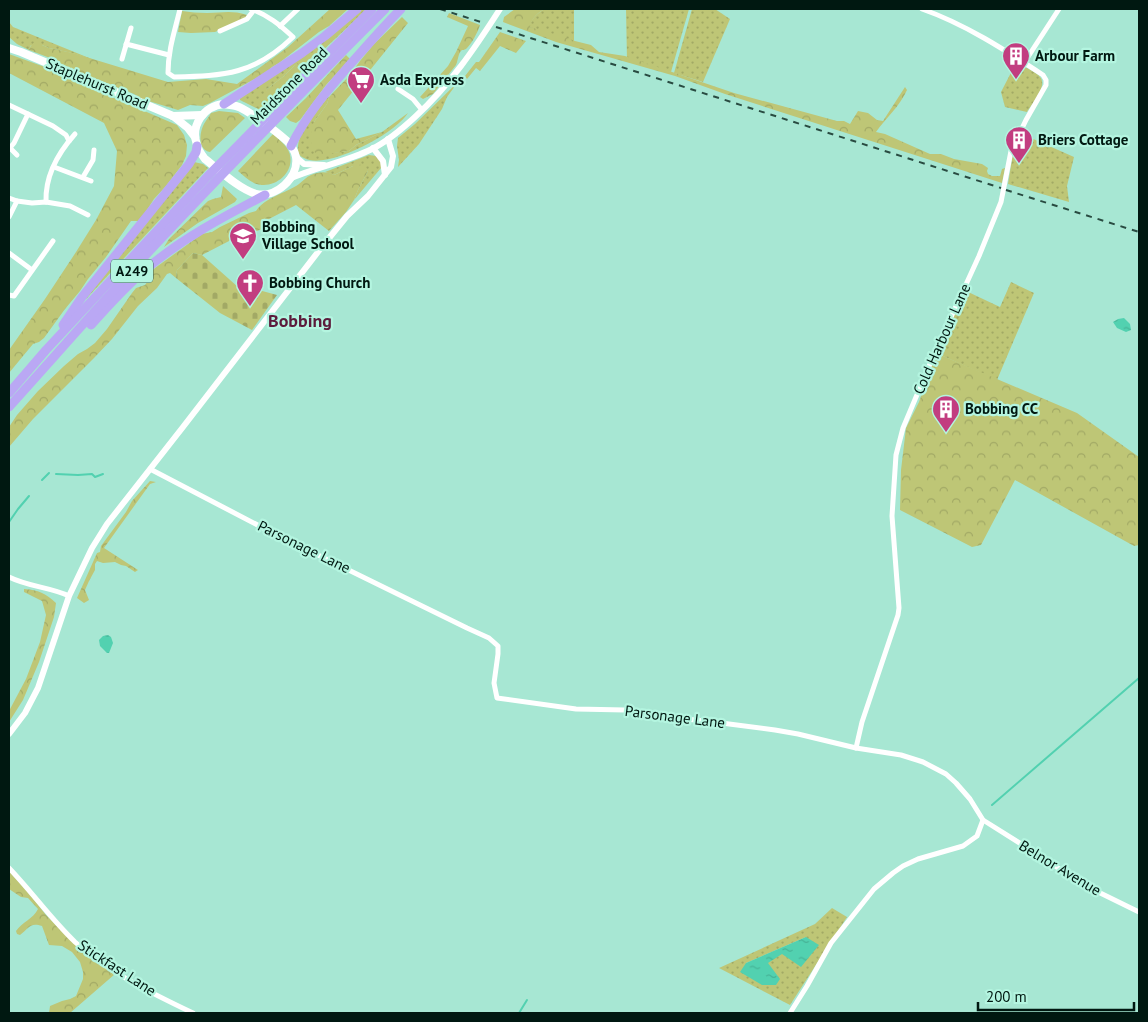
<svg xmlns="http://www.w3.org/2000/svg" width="1148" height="1022" font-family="'PT Sans',sans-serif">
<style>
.grass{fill:url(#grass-dots);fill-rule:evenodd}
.forest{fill:url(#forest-crowns)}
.cemetery{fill:url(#cemetery-stones)}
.water{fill:url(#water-ripples)}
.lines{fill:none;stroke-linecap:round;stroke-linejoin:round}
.stream{stroke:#52d1b0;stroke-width:2}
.minor{stroke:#fff;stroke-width:5}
.tertiary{stroke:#fff;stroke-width:6}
.secondary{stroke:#fff;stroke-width:8}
.trunk{stroke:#baa8f4;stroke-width:9}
.rail{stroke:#294b41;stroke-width:2;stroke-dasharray:6 6;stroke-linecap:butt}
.labels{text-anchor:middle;stroke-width:4.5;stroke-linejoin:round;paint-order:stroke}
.shield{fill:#b4f5e0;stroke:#365a4f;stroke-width:1}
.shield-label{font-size:14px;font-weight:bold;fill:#001811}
.poi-label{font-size:15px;font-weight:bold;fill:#001811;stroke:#b4f5e0;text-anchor:start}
.street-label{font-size:15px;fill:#001811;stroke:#b4f5e0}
.quarter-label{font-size:18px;font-weight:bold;fill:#5c1c3c;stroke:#b4f5e0}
</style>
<defs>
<pattern id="grass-dots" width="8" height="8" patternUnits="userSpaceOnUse" patternTransform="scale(1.25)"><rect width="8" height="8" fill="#bec676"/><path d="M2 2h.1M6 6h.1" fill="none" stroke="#a2a965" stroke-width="1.8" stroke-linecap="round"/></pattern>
<pattern id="forest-crowns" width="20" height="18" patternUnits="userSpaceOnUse" patternTransform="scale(1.25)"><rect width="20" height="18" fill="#bec676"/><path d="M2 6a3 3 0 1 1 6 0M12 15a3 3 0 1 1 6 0" fill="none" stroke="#a2a965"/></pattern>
<pattern id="cemetery-stones" width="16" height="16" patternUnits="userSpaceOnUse" patternTransform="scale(1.25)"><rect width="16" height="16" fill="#bec676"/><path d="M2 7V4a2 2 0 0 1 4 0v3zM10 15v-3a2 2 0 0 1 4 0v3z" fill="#a2a965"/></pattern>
<pattern id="water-ripples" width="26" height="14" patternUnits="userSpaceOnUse" patternTransform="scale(1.25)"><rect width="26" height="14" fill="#52d1b0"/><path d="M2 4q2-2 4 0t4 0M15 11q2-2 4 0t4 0" fill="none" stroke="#46b396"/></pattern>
</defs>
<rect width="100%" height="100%" fill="#a7e7d3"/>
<g class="grass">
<path d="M361,9H367L319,54L317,51L294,66L284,76L267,89L265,102V107L262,111L240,100V98Z"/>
<path d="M545,9H574V43L529,27C531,19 538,12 545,9Z"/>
<path d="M626,9H689L671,72L627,60Z"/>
<path d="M692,9H715L730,19L703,82L674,73Z"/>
<path d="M9,22L13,27L94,60L72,53L49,48L42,45H31L29,50L17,44L9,37Z"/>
<path d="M1016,63C1022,66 1037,72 1040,77C1048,86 1032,104 1027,112L1005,107L1001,92Z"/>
<path d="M458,82L447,97L442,109L419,144L398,167L399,160L397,146L398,138L415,124Z"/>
<path d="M329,97L327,104L314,122L319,154L349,151L356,145L382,132L408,113C396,133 327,171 304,158C299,156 297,152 298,146C300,129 318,111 327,98Z"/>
<path d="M1022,134L1074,157L1067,186L1069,202L1008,184L1013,153Z"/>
<path d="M369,155L376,156L382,163L381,168L354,200L358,190L368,171L353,166L334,175L325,172Z"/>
<path d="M194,162L203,164L208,168L86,299L85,298Z"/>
<path d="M1011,282L1034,293L997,380L936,353L966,291L1000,307Z"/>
<path d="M832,908L847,917L790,1005L719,968L815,924ZM806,937L767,963H746Z"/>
</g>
<g class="forest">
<path d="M330,9H348L329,26L319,32L279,63L272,67L266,73L210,103L203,106L190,105L178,110L142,99L134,94L76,71L50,58L29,50C31,45 32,43 38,41L42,45L49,48L73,53L168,82L206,79L237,84L288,47Z"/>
<path d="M515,9H545C538,12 531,19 530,27L570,39L575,41L591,45L599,52L625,56L734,93L837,121H844L850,124L858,111L868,113L877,120L883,121L905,87L907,90C900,106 886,118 876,132L885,134L930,154H941L954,159L982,164L988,168L987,171L988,174L992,176H1000L1002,169L1005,168L1002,183L725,94L675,76L556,42L503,22L504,17Z"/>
<path d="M182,11C190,12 198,13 207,13C222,13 231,10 247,15L246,18L215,32L191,33L178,32Z"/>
<path d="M449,13L480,25C478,32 471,45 466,49C464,50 463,50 462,50C458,53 458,61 456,65L433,94L423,99L420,97L448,66L456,52L468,26L447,17Z"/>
<path d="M402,17L408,23L338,110L356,139L382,132L356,145L349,151L327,154H319L314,152L311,142V133L314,122L327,104L329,97L349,76L360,61L374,44Z"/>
<path d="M500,32L526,41L516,53L500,46L480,71L476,68L467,79L465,76L476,62H479Z"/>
<path d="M317,50L319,54L265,107L264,95L267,89L284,76L294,66L308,55Z"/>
<path d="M9,54L64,74L86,83L114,98L177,125L184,135L187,145L186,156L182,165L166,186L154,199L143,216L138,221H131L106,257L88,279L80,291L65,309L44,338L39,342L33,344L9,373V350L45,299L76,252L96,220L114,186L117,151L104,123L9,73Z"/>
<path d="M346,55L350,59L326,85L300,120L296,123L290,121L286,117L306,98Z"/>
<path d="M219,111L238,113L245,118L210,152C198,150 199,133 204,124C206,120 209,117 211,113Z"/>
<path d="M273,134C278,138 283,143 287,148C300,169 275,192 254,183C248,180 243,175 238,171Z"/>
<path d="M364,164L368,171L358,190L354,200L346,212L329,231L296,205L269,219L268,227L231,240L202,255L193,253L177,270L176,278L170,273L167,274L157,288L138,306L112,339L94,358L33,419L9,447V427L17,415L38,391L64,366L78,354L87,349L95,343L107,329L132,293L136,288L145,285L148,281L150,273L155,268L202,234L212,232L220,227L249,213L256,211C264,198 286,193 299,184C303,181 306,177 311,175C319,172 326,171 334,175L353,166Z"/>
<path d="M223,186L237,199L235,202L198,223L164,247L169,239L208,201L213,199L221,197Z"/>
<path d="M936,353L1077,413L1139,457V545L1134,546L1015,480L981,545L972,547L900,510L901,470L906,428L919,402Z"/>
<path d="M150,481L156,482L150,484L104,548L138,570L135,572L126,566L121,565L115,562L103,563L97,561L95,564V570L89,581L85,590L89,600L84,603L77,598L97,553L100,552L101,546L126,512L132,501Z"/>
<path d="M24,589C39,590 45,593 56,603L54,617L39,662L23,700L9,722V711L26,679L40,642L46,615L42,601L24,592Z"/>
<path d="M9,871L28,892L46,915L63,932L115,974L70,1013H49L50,1006L62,1001L70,999L76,996L83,979V972L80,962L72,952L62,946L49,945L42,926C29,922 29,929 20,935L17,934L16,931C22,922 33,919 38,909L28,898L21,897L9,889Z"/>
</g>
<path class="cemetery" d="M193,253L202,255L238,287L247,276L251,288L277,295L252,330L220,313L176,278L177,270Z"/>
<g class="water">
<path d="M1124,318L1130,324L1131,330L1126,332L1117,328L1113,322L1118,319Z"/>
<path d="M108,635L111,637L113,643L109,653H107L100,646L99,640L103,636Z"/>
<path d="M806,937L819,945L801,967L782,954L768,963L780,979L776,985H762L740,972L746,963Z"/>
</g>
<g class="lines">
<g class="stream">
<path d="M56,474L78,475L92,474L95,477L103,474"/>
<path d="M42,480L49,473"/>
<path d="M9,522L18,509L29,496"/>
<path d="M992,805L1139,678"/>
<path d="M519,1013L527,1000"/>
</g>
<g class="minor">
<path d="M180,9C175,30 168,50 168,73L174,77C225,76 255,74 293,37C280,25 268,15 251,9"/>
<path d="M280,26L298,9"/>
<path d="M220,31L247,19L254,10"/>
<path d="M126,44L169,55"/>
<path d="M122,59L131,28"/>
<path d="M1024,63L1059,9"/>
<path d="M398,89L413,99L422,110"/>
<path d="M9,105L53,126L66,135L69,141"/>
<path d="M10,148L17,155"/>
<path d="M9,149L14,143L28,114"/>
<path d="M54,167L91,181"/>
<path d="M83,177L93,160L94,150"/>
<path d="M9,198L17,201L32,203L46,202L70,206L88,215"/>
<path d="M46,202C45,176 58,153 75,134"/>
<path d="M9,217L17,201"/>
<path d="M9,253L32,270"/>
<path d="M9,295L14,296L53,241"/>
<path d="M150,469L269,531L467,628L489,638L498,646V654L494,683L497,698L576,709L625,710L663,717L706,721L775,730L798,734L856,748L901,755L923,762L946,774L956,783L970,799L983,820L977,836L963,846L918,859L903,866L893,873L874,889L831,943L807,986L790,1013"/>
<path d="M9,577C29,587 50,587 69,596"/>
<path d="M856,748L862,722L898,615L899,608L892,516L896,455L903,428L935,352L979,256L1001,202L1011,151L1026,120L1046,85V80L1043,75C1005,50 965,24 922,9"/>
<path d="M983,820L1048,861L1068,875L1088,887L1139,912"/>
<path d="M9,868C32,892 51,919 75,942C108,972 153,994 193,1013"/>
</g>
<g class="tertiary">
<path d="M373,148L383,161L385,175"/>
<path d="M296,157L304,164L324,165"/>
<path d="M289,179C316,167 346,162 372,149C388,141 402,129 415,117C450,85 475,48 500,9"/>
<path d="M9,734L25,713L38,688L69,596L92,548L107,524L183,427L321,248L347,216L368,196L391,167L393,156L388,139"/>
</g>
<g class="secondary">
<path d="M9,48L21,52L173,116L188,128L195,137"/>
<path d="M224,104C228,105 232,105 236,106C247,109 277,132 287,141C291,145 295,152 296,157C299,178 276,198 256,194C239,189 219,170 205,159C202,155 198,150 197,145C190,125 204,106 224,104Z"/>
<path d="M173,116L202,115"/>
</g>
<g class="trunk">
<path d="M224,104L302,53L325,36L357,9"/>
<path d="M291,146C306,116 325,93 347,68C365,48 382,28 401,9"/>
<path d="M63,325L82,297L189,164L196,152L197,146"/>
<path d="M91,325C107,307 126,286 145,270C181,239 223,217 265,195"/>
<path d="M9,393L46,350L207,177L372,9"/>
<path d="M9,407C54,357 98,307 143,258C222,173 303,91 385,9"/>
</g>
<g class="rail">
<path d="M440,9L484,23"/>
<path d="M496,27L1001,188"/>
<path d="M1006,190L1139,232"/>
</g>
</g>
<defs>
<g id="building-pin" transform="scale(1.4375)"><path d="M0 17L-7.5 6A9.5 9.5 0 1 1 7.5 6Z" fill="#c23d80" stroke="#b4f5e0"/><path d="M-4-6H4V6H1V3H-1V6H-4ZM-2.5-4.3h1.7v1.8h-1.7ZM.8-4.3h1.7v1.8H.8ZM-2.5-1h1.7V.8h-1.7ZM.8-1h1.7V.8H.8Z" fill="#fff"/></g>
<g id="supermarket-pin" transform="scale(1.4375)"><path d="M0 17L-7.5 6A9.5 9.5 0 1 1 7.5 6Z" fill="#c23d80" stroke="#b4f5e0"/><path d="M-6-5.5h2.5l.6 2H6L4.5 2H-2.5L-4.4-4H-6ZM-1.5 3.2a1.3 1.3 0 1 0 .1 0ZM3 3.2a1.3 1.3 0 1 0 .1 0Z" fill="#fff"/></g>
<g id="school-pin" transform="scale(1.4375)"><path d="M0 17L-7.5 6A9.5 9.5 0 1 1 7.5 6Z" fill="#c23d80" stroke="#b4f5e0"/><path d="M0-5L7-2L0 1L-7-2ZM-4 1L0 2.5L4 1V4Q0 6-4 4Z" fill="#fff"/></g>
<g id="church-pin" transform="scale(1.4375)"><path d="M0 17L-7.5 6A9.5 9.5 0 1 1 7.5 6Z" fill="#c23d80" stroke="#b4f5e0"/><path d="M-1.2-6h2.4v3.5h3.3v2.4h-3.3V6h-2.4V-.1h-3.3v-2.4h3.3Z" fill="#fff"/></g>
</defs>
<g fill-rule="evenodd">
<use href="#building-pin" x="1016" y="56"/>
<use href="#supermarket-pin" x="361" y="80"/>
<use href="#building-pin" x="1019" y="140"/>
<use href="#school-pin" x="243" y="236"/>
<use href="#church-pin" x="250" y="283"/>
<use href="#building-pin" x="946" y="409"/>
</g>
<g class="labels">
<rect class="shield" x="111" y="259.5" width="42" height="23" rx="4"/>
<g class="shield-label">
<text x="132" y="276">A249</text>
</g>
<g class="poi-label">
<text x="1035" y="61">Arbour Farm</text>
<text x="380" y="85">Asda Express</text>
<text x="1038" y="145">Briers Cottage</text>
<text x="262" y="232">Bobbing<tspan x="262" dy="17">Village School</tspan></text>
<text x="269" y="288">Bobbing Church</text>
<text x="965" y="414">Bobbing CC</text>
</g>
<g class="street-label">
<text transform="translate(97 84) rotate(23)" y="5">Staplehurst Road</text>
<text transform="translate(289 86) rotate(-45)" y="5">Maidstone Road</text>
<text transform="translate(942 339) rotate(-66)" y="5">Cold Harbour Lane</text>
<text transform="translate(304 547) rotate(26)" y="5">Parsonage Lane</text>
<text transform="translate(675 717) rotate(7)" y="5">Parsonage Lane</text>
<text transform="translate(1060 868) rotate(31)" y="5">Belnor Avenue</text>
<text transform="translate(117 968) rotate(33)" y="5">Stickfast Lane</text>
</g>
<g class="quarter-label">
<text x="300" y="327">Bobbing</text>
</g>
</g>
<rect width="1148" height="1022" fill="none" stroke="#001811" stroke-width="20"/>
<path d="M978 1002v8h156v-8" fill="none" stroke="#001811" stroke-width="2.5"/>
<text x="986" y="1002" font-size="15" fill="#001811" stroke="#b4f5e0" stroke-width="4" paint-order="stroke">200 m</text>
</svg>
